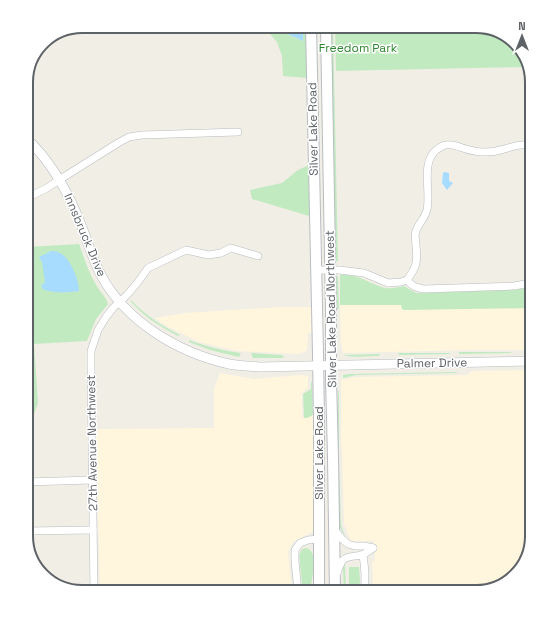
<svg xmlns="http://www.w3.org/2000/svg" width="558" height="618" font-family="'Space Grotesk',sans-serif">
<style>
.commercial{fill:#fff6dd}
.green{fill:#c2eac0}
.water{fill:#a8dcff}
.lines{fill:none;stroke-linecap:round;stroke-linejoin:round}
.minor-casing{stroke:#b8bcc0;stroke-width:8}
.tertiary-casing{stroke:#b8bcc0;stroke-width:10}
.secondary-casing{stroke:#b9bdc3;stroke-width:12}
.minor{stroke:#fff;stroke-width:7}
.tertiary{stroke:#fff;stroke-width:9}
.secondary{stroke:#fff;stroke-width:10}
.labels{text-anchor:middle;stroke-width:3;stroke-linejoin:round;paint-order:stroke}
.park-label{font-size:12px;fill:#2d862f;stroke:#fff}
.street-label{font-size:12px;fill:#5d6267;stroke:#fff}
.rim{fill:none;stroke:#5d6267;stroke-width:2}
</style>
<rect width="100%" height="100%" fill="#f1eee6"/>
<g class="commercial">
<path d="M340,305H402V309L404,310L532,308V350H473L343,353L341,343Z"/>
<path d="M281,307H311L312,333H308L307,350L304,352L299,354L237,351L215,346L199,342L189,337L168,327L155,318L185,313Z"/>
<path d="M532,370V469L529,470V477H528L531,540L526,560L510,580L476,592H372L373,575L372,563L375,559L374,541H350V539L344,524L342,450L341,445V380L356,377L468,375L470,372L474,371Z"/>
<path d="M220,373L254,379L300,375L308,376V388L302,393V417L305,418L311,416L313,414V530L312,532L293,542L288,552L292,592H100L96,429L214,428V388Z"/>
</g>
<g class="green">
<path d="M263,26H279L280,29C287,35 294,37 303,41V26H306L307,78L283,76L282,56L277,42Z"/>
<path d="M331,26H333L338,261H336Z"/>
<path d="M335,26H479L520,48L527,67L336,71Z"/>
<path d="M309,165V216L252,199L250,190L268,186L282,183L298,170Z"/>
<path d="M79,244C85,260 90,277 100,291C103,295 107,299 108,304L96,319L87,341L34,344L38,403L33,417L26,423V247Z"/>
<path d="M340,275C358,273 369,284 385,288C392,289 398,287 404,286L414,292L417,293L514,290L526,288L532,285V308L404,310L402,309L401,305H340Z"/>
<path d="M338,276L339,309H337L336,277Z"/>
<path d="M131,300C145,315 162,326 180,335L178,336C159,326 145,317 131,302Z"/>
<path d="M189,340C205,346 223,351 241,353L239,357L210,350L189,342Z"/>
<path d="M459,352H513L509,353L459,354Z"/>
<path d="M251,353L282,355L284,357L282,358H253Z"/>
<path d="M398,353H450L449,354L399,355Z"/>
<path d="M380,354L379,356C368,356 352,358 343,355Z"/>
<path d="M455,372L458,373L356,375L343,378V375L349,374Z"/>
<path d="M311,382H312L313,414C311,417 308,418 304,418L303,394L311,389Z"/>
<path d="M338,391H339V449L338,448Z"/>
<path d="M338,463H339L341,525L345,536L339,526Z"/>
<path d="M529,469H532V536L531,540L528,477H529Z"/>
<path d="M306,548C320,550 311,582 310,592H303L299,555L302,549Z"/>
<path d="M344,564L345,565L346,592H344L343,567Z"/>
<path d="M349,567H359L360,580L359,592H349Z"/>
</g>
<g class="water">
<path d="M279,26H303V41C295,37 287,35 280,29Z"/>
<path d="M445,172L449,173V181L453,183L447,190L442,183L443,173Z"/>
<path d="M51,251C54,251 56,251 58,252C70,256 79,280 79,291C67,293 56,293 44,290L41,286L45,282L42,262L39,257Z"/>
</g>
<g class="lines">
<g class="minor-casing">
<g id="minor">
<path d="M532,146C520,142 508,149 496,151C492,152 486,152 481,152C476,151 471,151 466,149C459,147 453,144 446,145C442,145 438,149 435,151C421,165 431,191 427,210C425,218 418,224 416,231C414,236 416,241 416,246C418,262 416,268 407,280C412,286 416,288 424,289L514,286L525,284L532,281"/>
<path d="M26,196L33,195L47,188L59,180L118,143L129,137L142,135L238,132"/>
<path d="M316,270H339L364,273L388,283L401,282L407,280"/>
<path d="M26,482L92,480"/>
<path d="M333,528L342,539L348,544L355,546H364L373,548"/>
<path d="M26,531L93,530"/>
<path d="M363,555C365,568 366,580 364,592"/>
<path d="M337,574C338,570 340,565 342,561C347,555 355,557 361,555C366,554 369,551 373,548"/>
<path d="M94,592L91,368V351L98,330L106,317L113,308L127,295L138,282L148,268L186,250L208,255L221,253L231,248L258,256"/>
<path d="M298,592L295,561V550L300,543L308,540L319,539"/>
</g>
</g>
<g class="tertiary-casing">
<path id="tertiary" d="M26,138C51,161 70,196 82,227C88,243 93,260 101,275C126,322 179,353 229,364C239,366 249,366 260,367L532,361"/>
</g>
<g class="secondary-casing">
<g id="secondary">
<path d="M311,26L318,353L319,424V592"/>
<path d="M326,26L331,313V379L333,457L335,592"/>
</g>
</g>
<use href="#minor" class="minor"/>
<use href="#tertiary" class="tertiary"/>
<use href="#secondary" class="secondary"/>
</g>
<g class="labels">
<g class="park-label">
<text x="358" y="52">Freedom Park</text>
</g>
<g class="street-label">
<text transform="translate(313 129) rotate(-91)" y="4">Silver Lake Road</text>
<text transform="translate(85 235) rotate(67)" y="4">Innsbruck Drive</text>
<text transform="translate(331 309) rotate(-91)" y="4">Silver Lake Road Northwest</text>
<text transform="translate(432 363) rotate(-1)" y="4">Palmer Drive</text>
<text transform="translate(92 443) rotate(-91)" y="4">27th Avenue Northwest</text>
<text transform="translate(319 453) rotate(-90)" y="4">Silver Lake Road</text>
</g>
</g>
<path d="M0 0H558V618H0ZM82 33H476A49 49 0 0 1 525 82V536A49 49 0 0 1 476 585H82A49 49 0 0 1 33 536V82A49 49 0 0 1 82 33Z" fill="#fff" fill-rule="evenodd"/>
<path class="rim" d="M82 33H476A49 49 0 0 1 525 82V536A49 49 0 0 1 476 585H82A49 49 0 0 1 33 536V82A49 49 0 0 1 82 33Z"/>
<g transform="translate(522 36)" stroke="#ffffff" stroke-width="3" paint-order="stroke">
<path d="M0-3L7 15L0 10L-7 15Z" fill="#5d6267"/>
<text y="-6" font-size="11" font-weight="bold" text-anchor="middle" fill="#5d6267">N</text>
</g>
</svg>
